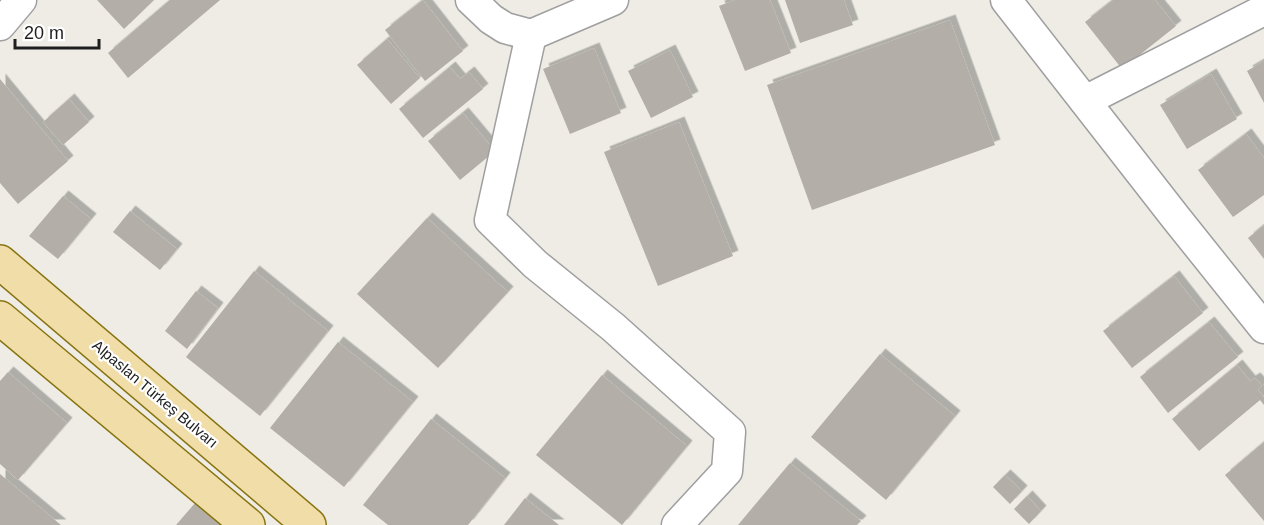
<svg xmlns="http://www.w3.org/2000/svg" width="1264" height="525" font-family="Helvetica,sans-serif">
<style>
.building{fill:#b3aea8;filter:url(#shadow)}
.lines{fill:none;stroke-linecap:round;stroke-linejoin:round}
.minor-casing{stroke:#9f9f9f;stroke-width:33}
.major-casing{stroke:#877411;stroke-width:36}
.minor{stroke:#fff;stroke-width:30}
.major{stroke:#f1dda7;stroke-width:33}
.labels{text-anchor:middle;stroke-width:4.5;stroke-linejoin:round;paint-order:stroke}
.street-label{font-size:15px;fill:#1e1e1e;stroke:#fff}
</style>
<defs>
<filter id="shadow"><feDropShadow dx="5.5" dy="-5.5" stdDeviation="0" flood-color="#0004"/></filter>
</defs>
<rect width="100%" height="100%" fill="#eeece5"/>
<g class="building">
<path d="M97,0H154L124,29Z"/>
<path d="M170,0H220L128,78L108,53Z"/>
<path d="M423,0L463,51L425,81L385,30Z"/>
<path d="M735,0H770L791,53L745,71L719,6Z"/>
<path d="M785,0H844L853,25L800,43Z"/>
<path d="M1113,0H1155L1176,26L1122,69L1085,22Z"/>
<path d="M950,20L995,145L812,210L767,85Z"/>
<path d="M387,39L420,78L391,104L357,65Z"/>
<path d="M594,48L621,113L570,134L543,69Z"/>
<path d="M670,50L693,97L651,118L628,71Z"/>
<path d="M1264,61V103L1247,71Z"/>
<path d="M450,67L460,79L469,72L483,89L423,138L399,109Z"/>
<path d="M1211,74L1237,119L1187,149L1160,105Z"/>
<path d="M0,79L68,161L18,204L0,183Z"/>
<path d="M69,99L89,122L63,145L43,122Z"/>
<path d="M463,113L495,151L460,180L428,141Z"/>
<path d="M679,122L733,256L658,286L604,152Z"/>
<path d="M1246,134L1264,158V195L1233,217L1198,170Z"/>
<path d="M63,196L91,219L58,259L29,236Z"/>
<path d="M130,211L177,249L160,270L113,232Z"/>
<path d="M427,218L508,292L438,368L357,294Z"/>
<path d="M1264,225V259L1248,238Z"/>
<path d="M254,271L328,331L260,416L186,357Z"/>
<path d="M1174,276L1203,313L1132,368L1103,331Z"/>
<path d="M196,291L218,308L187,349L165,331Z"/>
<path d="M1209,322L1238,357L1168,413L1140,377Z"/>
<path d="M338,342L413,402L344,487L270,428Z"/>
<path d="M880,354L955,416L886,500L811,437Z"/>
<path d="M1237,365L1250,381L1255,378L1262,386L1258,390L1264,397V405L1260,400L1199,451L1172,419Z"/>
<path d="M8,372L67,423L18,480L0,464V381Z"/>
<path d="M602,375L687,446L622,525L536,455Z"/>
<path d="M431,419L505,478L468,525H388L363,505Z"/>
<path d="M1264,442V521L1225,475Z"/>
<path d="M790,463L861,521L857,525H738Z"/>
<path d="M0,474L61,525H0Z"/>
<path d="M1005,475L1022,491L1010,504L993,487Z"/>
<path d="M1027,496L1041,511L1029,524L1014,509Z"/>
<path d="M525,498L559,525H504Z"/>
<path d="M196,502L222,525H176Z"/>
</g>
<g class="lines">
<g class="minor-casing">
<g id="minor">
<path d="M471,0L491,19L505,28L531,35L613,0"/>
<path d="M1006,0L1176,218L1264,328"/>
<path d="M0,25L21,0"/>
<path d="M531,35L490,220L535,264L613,327L730,432L727,471L677,525"/>
<path d="M1085,101L1264,10"/>
</g>
</g>
<g class="major-casing">
<g id="major">
<path d="M0,262L309,525"/>
<path d="M0,318L248,525"/>
</g>
</g>
<use href="#minor" class="minor"/>
<use href="#major" class="major"/>
</g>
<g class="labels">
<g class="street-label">
<text transform="translate(155 394) rotate(40)" y="5">Alpaslan Türkeş Bulvarı</text>
</g>
</g>
<path d="M15 39v9h84v-9" fill="none" stroke="#1e1e1e" stroke-width="3"/>
<text x="24" y="39" font-size="18" fill="#1e1e1e" stroke="#ffffff" stroke-width="4.5" paint-order="stroke">20 m</text>
</svg>
